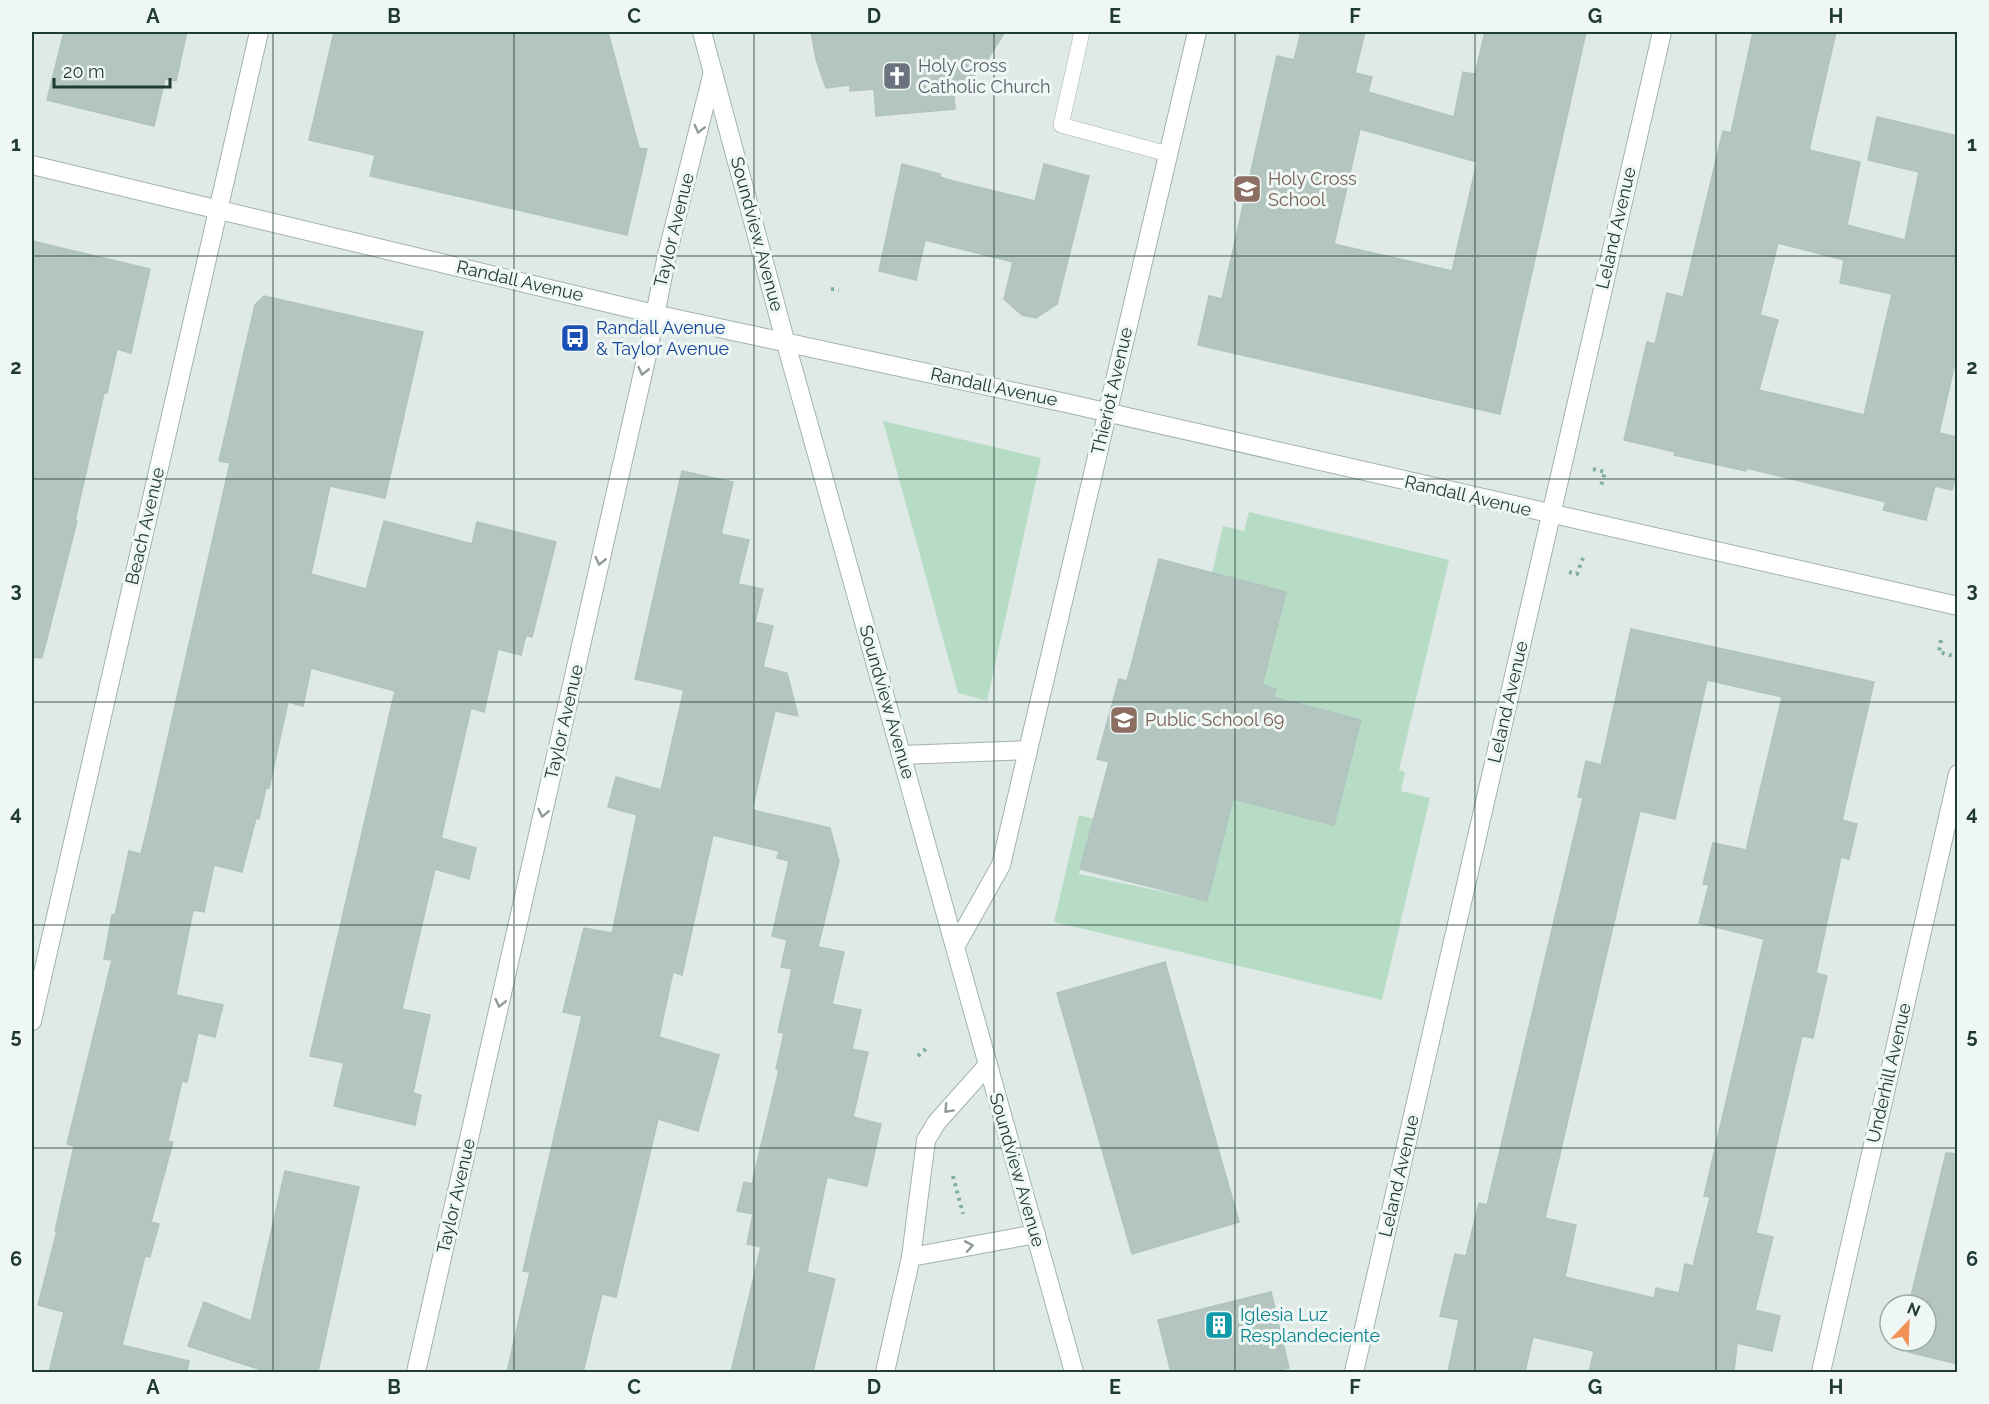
<svg xmlns="http://www.w3.org/2000/svg" width="1989" height="1404" font-family="Raleway,sans-serif">
<style>
.green{fill:#b7dcc6}
.building{fill:#b4c5c0;stroke:#b1c3be;stroke-width:1.5;fill-rule:evenodd}
.lines{fill:none;stroke-linecap:round;stroke-linejoin:round}
.service-casing{stroke:#a2b2ae;stroke-width:16}
.minor-casing{stroke:#a2b2ae;stroke-width:20}
.tertiary-casing{stroke:#a2b2ae;stroke-width:20}
.secondary-casing{stroke:#9eb6b0;stroke-width:20}
.path{stroke:#7faea5;stroke-width:4;stroke-dasharray:3 4.5;stroke-linecap:butt}
.service{stroke:#fff;stroke-width:15}
.minor{stroke:#fff;stroke-width:18}
.tertiary{stroke:#fff;stroke-width:18}
.secondary{stroke:#fff;stroke-width:18}
.oneway{stroke:#909c9a}
.grid{fill:none;stroke:#203a36;stroke-width:1.5;stroke-opacity:0.55}
.labels{text-anchor:middle;stroke-width:6;stroke-linejoin:round;paint-order:stroke}
.worship-label{font-size:18px;fill:#5b616d;stroke:#eff7f4;text-anchor:start}
.education-label{font-size:18px;fill:#785e54;stroke:#eff7f4;text-anchor:start}
.street-label{font-size:18px;fill:#203a36;stroke:#eff7f4}
.transit-label{font-size:18px;fill:#164399;stroke:#eff7f4;text-anchor:start}
.culture-label{font-size:18px;fill:#0d838f;stroke:#eff7f4;text-anchor:start}
.neatline{fill:none;stroke:#203a36;stroke-width:2}
.grid-label{font-size:20px;text-anchor:middle;font-weight:bold;fill:#203a36}
</style>
<rect width="100%" height="100%" fill="#dfeae7"/>
<g class="green">
<path d="M883,421L1041,458L987,701L958,693Z"/>
<path d="M1249,512L1449,560L1399,770L1405,772L1401,791L1430,798L1382,1000L1054,922L1079,815L1094,819L1079,874L1207,901L1233,799L1333,825L1273,697L1276,689L1262,685L1286,593L1212,573L1223,526L1244,531Z"/>
</g>
<g class="building">
<path d="M64,32H187L176,81L165,79L154,126L47,100Z"/>
<path d="M334,32H608L639,148L647,149L627,235L370,176L375,155L309,140Z"/>
<path d="M811,32H1005L982,68L967,82L953,83L955,109L876,116L874,89L850,91V85L826,88L816,59Z"/>
<path d="M1301,32H1365L1355,73L1372,77L1368,92L1454,117L1463,72L1475,74L1485,32H1586L1500,414L1198,345L1209,296L1222,299L1277,56L1294,60ZM1360,129L1477,162L1452,271L1334,244Z"/>
<path d="M1753,32H1836L1809,150L1860,162L1847,225L1905,240L1919,172L1868,160L1877,117L1958,136V350L1939,433L1958,437V466L1952,490L1935,486L1926,520L1883,510L1886,502L1746,468V471L1674,455L1675,452L1624,440L1647,342L1655,344L1667,293L1683,297L1723,131L1731,133ZM1778,243L1844,260L1840,283L1892,294L1864,415L1759,390L1778,320L1760,315Z"/>
<path d="M902,164L940,174V177L953,181L1035,201L1044,164L1089,176L1057,304L1036,318L1022,315L1004,299L1013,262L925,240L916,280L879,271Z"/>
<path d="M32,241L150,269L131,353L117,349L107,393H104L75,521H77L42,658L32,657Z"/>
<path d="M264,296L423,332L385,498L330,486L311,574L366,589L384,521L472,544L477,522L556,542L532,637L526,635L521,655L498,649L484,712L471,708L441,838L476,848L469,879L435,869L402,1009L430,1015L413,1093L421,1095L415,1125L334,1106L344,1063L310,1056L395,691L311,668L303,706L288,702L269,788H266L259,819L256,818L242,872L214,865L204,912L193,910L176,995L223,1005L215,1037L198,1033L187,1082L182,1081L168,1141L173,1142L151,1222L159,1224L150,1257L145,1256L122,1345L189,1361L187,1372H49L64,1312L38,1305L57,1231H55L74,1146L67,1144L112,960L104,959L112,915H115L129,851L141,854L149,821L230,463L219,461L255,305Z"/>
<path d="M682,471L733,482L721,534L749,540L738,584L763,589L755,622L773,626L763,667L787,673L798,716L775,711L752,810L830,828L839,861L818,947L844,952L832,1004L861,1010L852,1049L868,1052L853,1117L881,1124L867,1186L827,1177L807,1272L835,1279L813,1372H731L761,1247L747,1244L753,1214L737,1211L744,1182L752,1184L779,1070L776,1069L784,1033L778,1032L792,969L781,967L787,940L772,936L789,861L777,858L779,851L713,835L682,975L673,972L659,1037L719,1055L698,1131L658,1119L616,1297L602,1294L583,1372H507L530,1272L523,1271L582,1016L563,1012L584,928L612,933L637,815L608,807L616,777L661,790L684,690L635,679Z"/>
<path d="M1159,559L1286,592L1262,685L1276,689L1273,697L1361,720L1334,825L1233,799L1207,901L1080,869L1109,762L1097,759L1119,679L1127,681Z"/>
<path d="M1631,629L1874,682L1842,820L1857,824L1849,859L1841,857L1816,973L1827,976L1813,1038L1802,1036L1756,1233L1773,1237L1755,1310L1780,1316L1772,1351L1737,1343L1734,1372H1589L1594,1351L1533,1337L1525,1372H1448L1459,1320L1440,1316L1455,1254L1466,1256L1479,1203L1487,1205L1583,798L1578,797L1586,761L1601,765ZM1707,680L1782,697L1746,850L1713,843L1703,884L1709,885L1699,923L1764,939L1704,1196L1710,1197L1693,1266L1685,1264L1679,1293L1656,1288L1654,1298L1565,1277L1576,1225L1545,1218L1640,811L1675,819Z"/>
<path d="M1165,962L1239,1222L1132,1254L1057,993Z"/>
<path d="M1946,1153L1958,1154V1364L1908,1352L1911,1341H1926V1305L1910,1300Z"/>
<path d="M285,1171L359,1187L318,1372H268L188,1346L204,1302L251,1321Z"/>
<path d="M1271,1292L1289,1368L1272,1372H1171L1158,1320Z"/>
</g>
<g class="lines">
<g class="service-casing">
<path id="service" d="M1082,32L1061,125L1168,154"/>
</g>
<g class="minor-casing">
<g id="minor">
<path d="M902,755L1028,750"/>
<path d="M956,945L1001,865L1197,32"/>
<path d="M32,1021L259,32"/>
<path d="M911,1257L1036,1234"/>
<path d="M416,1372L647,355L667,255L713,72"/>
<path d="M885,1372L911,1257L926,1140L937,1122L987,1066"/>
<path d="M1354,1372L1662,32"/>
<path d="M1821,1372L1958,774"/>
</g>
</g>
<g class="tertiary-casing">
<path id="tertiary" d="M32,165L654,314L1066,403L1958,606"/>
</g>
<g class="secondary-casing">
<path id="secondary" d="M702,32L785,340L1074,1372"/>
</g>
<g class="path">
<path d="M831,289L839,290"/>
<path d="M1593,469L1605,472L1601,486"/>
<path d="M1569,572L1577,574L1583,558"/>
<path d="M1941,640L1939,652L1953,656"/>
<path d="M918,1056L928,1047"/>
<path d="M953,1176L963,1214"/>
</g>
<use href="#service" class="service"/>
<use href="#minor" class="minor"/>
<use href="#tertiary" class="tertiary"/>
<use href="#secondary" class="secondary"/>
</g>
<defs><path id="oneway-chevron" d="M-2-3.5L2.5 0L-2 3.5" fill="none" stroke-width="1.6" stroke-linecap="round" stroke-linejoin="round" transform="scale(1.5)"/></defs>
<g class="oneway">
<use href="#oneway-chevron" transform="translate(699 129) rotate(104)"/>
<use href="#oneway-chevron" transform="translate(643 371) rotate(103)"/>
<use href="#oneway-chevron" transform="translate(600 561) rotate(103)"/>
<use href="#oneway-chevron" transform="translate(543 813) rotate(103)"/>
<use href="#oneway-chevron" transform="translate(500 1003) rotate(103)"/>
<use href="#oneway-chevron" transform="translate(948 1109) rotate(133)"/>
<use href="#oneway-chevron" transform="translate(969 1246) rotate(-10)"/>
</g>
<path class="grid" d="M273,32V1372M514,32V1372M754,32V1372M994,32V1372M1235,32V1372M1475,32V1372M1716,32V1372M32,256H1958M32,479H1958M32,702H1958M32,925H1958M32,1148H1958"/>
<defs>
<g id="church-square" transform="scale(1.5)"><rect x="-9" y="-9" width="18" height="18" rx="4" fill="#6b7280" stroke="#eff7f4"/><path d="M-1.2-6h2.4v3.5h3.3v2.4h-3.3V6h-2.4V-.1h-3.3v-2.4h3.3Z" fill="#fff"/></g>
<g id="school-square" transform="scale(1.5)"><rect x="-9" y="-9" width="18" height="18" rx="4" fill="#8d6e63" stroke="#eff7f4"/><path d="M0-5L7-2L0 1L-7-2ZM-4 1L0 2.5L4 1V4Q0 6-4 4Z" fill="#fff"/></g>
<g id="bus-square" transform="scale(1.5)"><rect x="-9" y="-9" width="18" height="18" rx="4" fill="#1a4fb4" stroke="#eff7f4"/><path d="M-5-6H5V4H4V6H2V4H-2V6H-4V4H-5ZM-3.5-4V0h7V-4ZM-3.5 1.2v1.5H-2V1.2ZM2 1.2v1.5H3.5V1.2Z" fill="#fff"/></g>
<g id="building-square" transform="scale(1.5)"><rect x="-9" y="-9" width="18" height="18" rx="4" fill="#0f9aa8" stroke="#eff7f4"/><path d="M-4-6H4V6H1V3H-1V6H-4ZM-2.5-4.3h1.7v1.8h-1.7ZM.8-4.3h1.7v1.8H.8ZM-2.5-1h1.7V.8h-1.7ZM.8-1h1.7V.8H.8Z" fill="#fff"/></g>
</defs>
<g fill-rule="evenodd">
<use href="#church-square" x="897" y="76"/>
<use href="#school-square" x="1247" y="189"/>
<use href="#bus-square" x="575" y="338"/>
<use href="#school-square" x="1124" y="720"/>
<use href="#building-square" x="1219" y="1325"/>
</g>
<g class="labels">
<g class="worship-label">
<text x="918" y="72">Holy Cross<tspan x="918" dy="21">Catholic Church</tspan></text>
</g>
<g class="education-label">
<text x="1268" y="185">Holy Cross<tspan x="1268" dy="21">School</tspan></text>
<text x="1145" y="726">Public School 69</text>
</g>
<g class="street-label">
<text transform="translate(1616 228) rotate(-77)" y="6">Leland Avenue</text>
<text transform="translate(674 230) rotate(-76)" y="6">Taylor Avenue</text>
<text transform="translate(757 234) rotate(75)" y="6">Soundview Avenue</text>
<text transform="translate(520 281) rotate(13)" y="6">Randall Avenue</text>
<text transform="translate(994 387) rotate(12)" y="6">Randall Avenue</text>
<text transform="translate(1112 391) rotate(-77)" y="6">Thieriot Avenue</text>
<text transform="translate(1468 496) rotate(13)" y="6">Randall Avenue</text>
<text transform="translate(145 526) rotate(-77)" y="6">Beach Avenue</text>
<text transform="translate(887 702) rotate(74)" y="6">Soundview Avenue</text>
<text transform="translate(1508 702) rotate(-77)" y="6">Leland Avenue</text>
<text transform="translate(564 722) rotate(-77)" y="6">Taylor Avenue</text>
<text transform="translate(1889 1073) rotate(-77)" y="6">Underhill Avenue</text>
<text transform="translate(1017 1170) rotate(74)" y="6">Soundview Avenue</text>
<text transform="translate(1399 1176) rotate(-77)" y="6">Leland Avenue</text>
<text transform="translate(456 1196) rotate(-77)" y="6">Taylor Avenue</text>
</g>
<g class="transit-label">
<text x="596" y="334">Randall Avenue<tspan x="596" dy="21">&amp; Taylor Avenue</tspan></text>
</g>
<g class="culture-label">
<text x="1240" y="1321">Iglesia Luz<tspan x="1240" dy="21">Resplandeciente</tspan></text>
</g>
</g>
<rect width="1989" height="1404" fill="none" stroke="#eff7f4" stroke-width="66"/>
<g transform="translate(1908 1323) rotate(23)"><circle r="28" fill="#eff7f4" stroke="#9caba8" stroke-width="1.5"/>
<path d="M0-4.5L10 22L0 15L-10 22Z" fill="#f19155"/>
<text y="-9" font-size="16" font-weight="bold" text-anchor="middle" fill="#203a36">N</text>
</g>
<path d="M54 78v9h116v-9" fill="none" stroke="#203a36" stroke-width="3"/>
<text x="63" y="78" font-size="18" fill="#203a36" stroke="#eff7f4" stroke-width="4.5" paint-order="stroke">20 m</text>
<rect x="33" y="33" width="1923" height="1338" class="neatline"/>
<g class="grid-label">
<text x="153" y="23">A</text>
<text x="394" y="23">B</text>
<text x="634" y="23">C</text>
<text x="874" y="23">D</text>
<text x="1115" y="23">E</text>
<text x="1355" y="23">F</text>
<text x="1595" y="23">G</text>
<text x="1836" y="23">H</text>
<text x="16" y="151">1</text>
<text x="1972" y="151">1</text>
<text x="16" y="374">2</text>
<text x="1972" y="374">2</text>
<text x="16" y="597">3</text>
<text x="1972" y="597">3</text>
<text x="16" y="820">4</text>
<text x="1972" y="820">4</text>
<text x="16" y="1043">5</text>
<text x="1972" y="1043">5</text>
<text x="16" y="1266">6</text>
<text x="1972" y="1266">6</text>
<text x="153" y="1394">A</text>
<text x="394" y="1394">B</text>
<text x="634" y="1394">C</text>
<text x="874" y="1394">D</text>
<text x="1115" y="1394">E</text>
<text x="1355" y="1394">F</text>
<text x="1595" y="1394">G</text>
<text x="1836" y="1394">H</text>
</g>
</svg>
